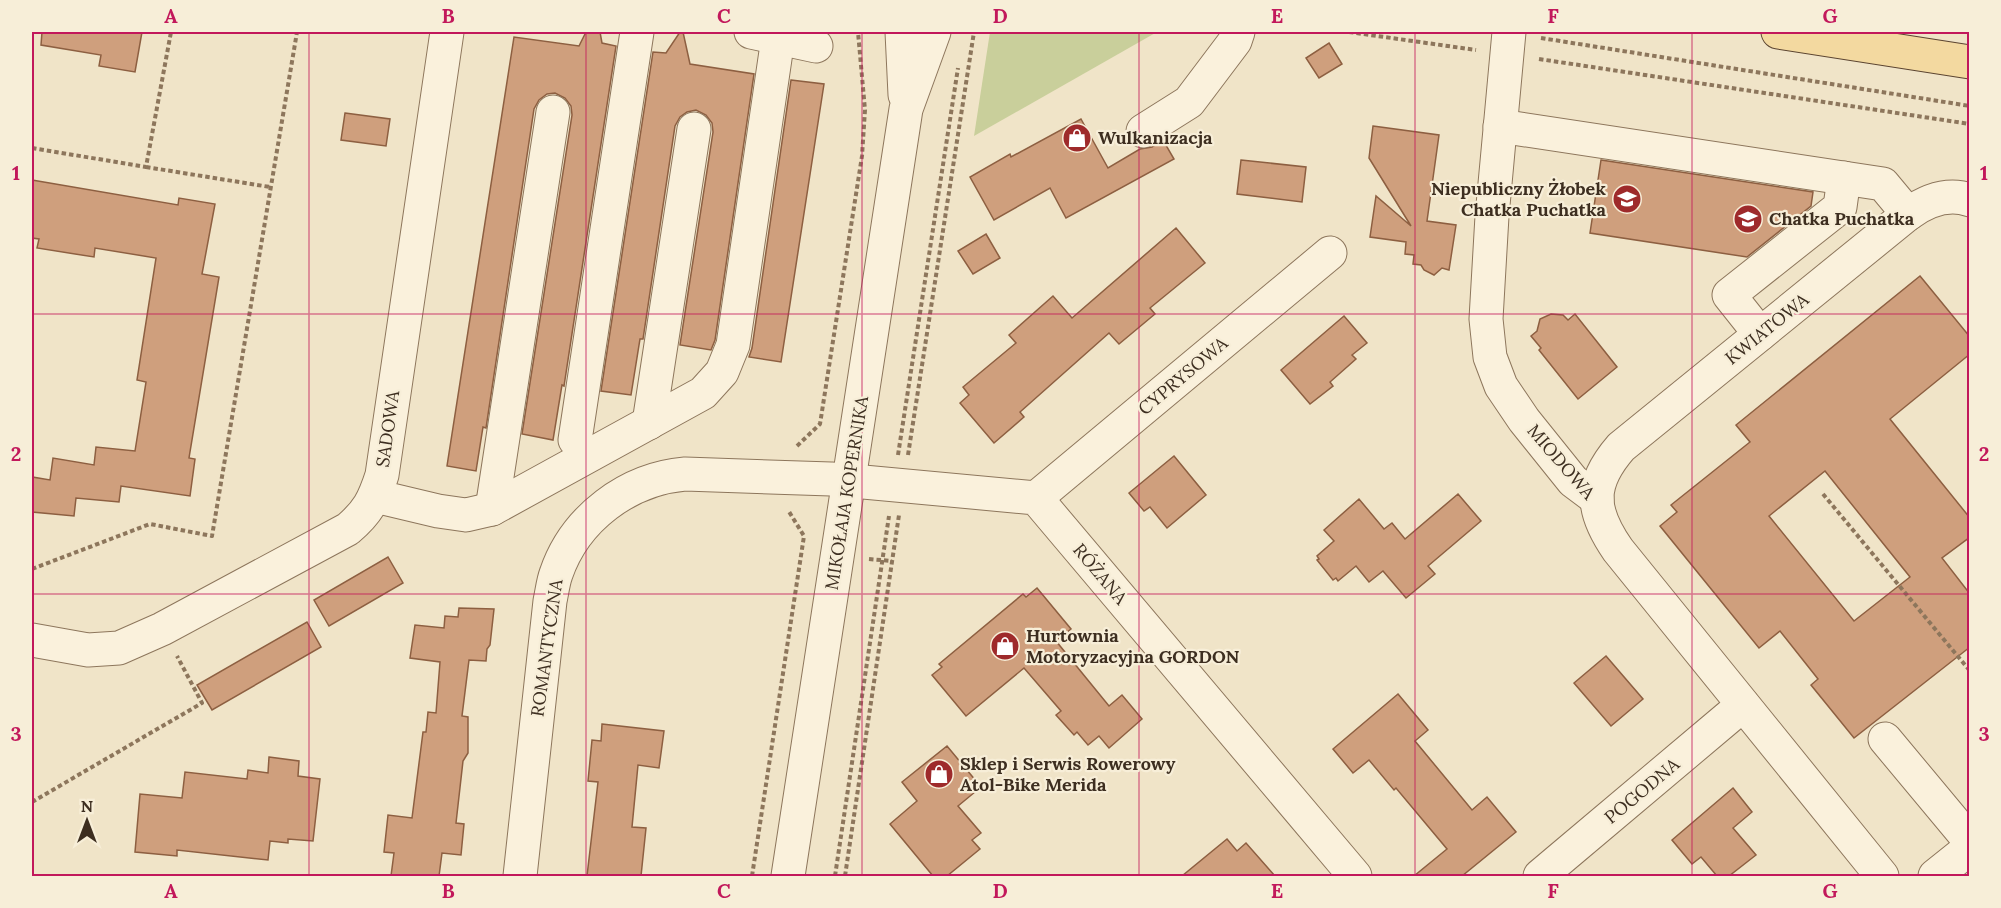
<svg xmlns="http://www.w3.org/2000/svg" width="2001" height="908" font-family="Lora,serif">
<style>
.green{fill:#c9cf9b}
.building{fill:#cf9f7d;stroke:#8d5f41;stroke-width:1.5;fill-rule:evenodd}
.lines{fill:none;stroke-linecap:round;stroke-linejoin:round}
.minor-casing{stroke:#8d765c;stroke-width:35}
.major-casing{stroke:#5b4430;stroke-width:35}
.path{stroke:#8d765c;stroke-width:4;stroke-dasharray:4.5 3;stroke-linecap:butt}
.minor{stroke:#faf1dc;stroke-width:33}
.major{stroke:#f3d9a0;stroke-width:33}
.grid{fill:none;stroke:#c2185b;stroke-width:1.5;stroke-opacity:0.55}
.labels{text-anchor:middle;stroke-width:4.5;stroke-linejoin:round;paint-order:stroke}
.poi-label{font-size:18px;font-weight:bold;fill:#3d2e20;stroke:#f7eed8;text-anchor:start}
.street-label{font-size:18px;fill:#3d2e20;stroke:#f7eed8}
.neatline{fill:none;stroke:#c2185b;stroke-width:2}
.grid-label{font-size:20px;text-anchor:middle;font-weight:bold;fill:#c2185b}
</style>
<rect width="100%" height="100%" fill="#f0e4c8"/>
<path class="green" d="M990,32H1157L974,136Z"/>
<g class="building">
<path d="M42,32H142L135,72L99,66L101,55L41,45Z"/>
<path d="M586,32H600L602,43L616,46L564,386L562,385L553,440L522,434L572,115L571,106L565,98L555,93L547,94L539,100L534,109L486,428L483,427L476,471L447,466L514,37L579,46Z"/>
<path d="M680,32H683L690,64L754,74L715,340L711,350L680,345L713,132L712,123L706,115L696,110L687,112L680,117L675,126L643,339H640L631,395L601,391L653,52L666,53Z"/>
<path d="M1329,43L1342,64L1319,78L1306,58Z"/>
<path d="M791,80L824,84L781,362L749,357L752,348Z"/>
<path d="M345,113L390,119L386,146L341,140Z"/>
<path d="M1081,119L1108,168L1140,149L1152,147L1163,140L1174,159L1066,218L1050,188L994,220L970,177L1010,154L1011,157Z"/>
<path d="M1373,126L1439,135L1427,221L1456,225L1449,270L1442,268L1434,275L1424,270L1421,265L1413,264L1414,255L1405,254L1406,242L1370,237L1376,196L1411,226L1369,158Z"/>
<path d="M1241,160L1306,167L1302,202L1237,194Z"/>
<path d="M1601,160L1813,192L1811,206L1747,257L1590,233Z"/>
<path d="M32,180L178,205L179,198L215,204L202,274L219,277L189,458L195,459L190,496L121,486L119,502L76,498L74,516L32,512V477L50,480L53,458L94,465L96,447L135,451L146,382L137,380L156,258L95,248L94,257L37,248L39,239L32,238Z"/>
<path d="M1176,228L1205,263L1150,308L1155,314L1119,344L1109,333L1020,412L1024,417L994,443L960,403L969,395L963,387L1016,343L1009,335L1053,296L1072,318Z"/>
<path d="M986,234L1000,258L973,274L958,251Z"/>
<path d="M1920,276L1970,337V354L1890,419L1970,518V537L1942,558L1970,594V647L1854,738L1811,685L1818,679L1780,631L1759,648L1660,526L1677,512L1671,505L1750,442L1736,425ZM1825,471L1910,577L1854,621L1769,516Z"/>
<path d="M1551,314L1563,315L1568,320L1575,314L1617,367L1578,399L1539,350L1541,348L1531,336L1537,331L1540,319Z"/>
<path d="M1344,316L1367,343L1352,355L1356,359L1330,382L1333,386L1310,404L1281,370Z"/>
<path d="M1174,456L1206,495L1167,528L1150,507L1144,511L1129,493Z"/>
<path d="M1458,494L1481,521L1428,566L1435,574L1406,598L1383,571L1369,582L1356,566L1338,581L1336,578L1333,580L1317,560L1319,559L1317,556L1334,541L1324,530L1359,499L1384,529L1392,523L1405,539Z"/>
<path d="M388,557L403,583L329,626L314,600Z"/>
<path d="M1037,588L1071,629L1056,641L1109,706L1122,695L1142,719L1109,748L1099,736L1088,745L1077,732L1074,735L1056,715L1061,711L1024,668L966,716L932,675L942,667L939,664L1023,594L1026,597Z"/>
<path d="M459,608L494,609L490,645L487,649L486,661L469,660L462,716L468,717V753L463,761L456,823L464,824L461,855L442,853L439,876H391L394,853L384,852L388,815L412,818L423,732H426L428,712L436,713L440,662L410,658L415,625L444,628L445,616L458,617Z"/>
<path d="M307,622L321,647L212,710L197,685Z"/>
<path d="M1606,656L1643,699L1611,726L1574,683Z"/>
<path d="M1398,694L1428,730L1415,741L1472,810L1487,797L1516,832L1462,876H1414L1447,849L1396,788L1394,790L1369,760L1353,773L1333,749Z"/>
<path d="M602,724L664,731L659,768L638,765L632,827L646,828L641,876H587L598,782L588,781L592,740L601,741Z"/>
<path d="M947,746L981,787L958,806L981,833L972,840L980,849L947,876H933L890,824L917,801L902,782Z"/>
<path d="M269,757L299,761L298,776L320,779L313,841L288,839V843L270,841L268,860L177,850V856L135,852L140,794L182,798L185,772L247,779L248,770L268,773Z"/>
<path d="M1733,788L1752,812L1733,828L1756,855L1729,876H1717L1701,857L1692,864L1672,840Z"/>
<path d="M1227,839L1237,851L1246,843L1275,876H1182Z"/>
</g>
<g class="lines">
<g class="minor-casing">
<g id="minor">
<path d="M751,32L816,46"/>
<path d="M902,32L905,95"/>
<path d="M1509,32L1492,216L1486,319L1490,357L1501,386L1524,420L1573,481L1597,499"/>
<path d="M1500,126L1883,184L1908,214"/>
<path d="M1143,131L1189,102L1235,41L1238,32"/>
<path d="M1760,334L1729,295L1840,207L1844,178"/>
<path d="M649,423L694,129"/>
<path d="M575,440L637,32"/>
<path d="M375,496L438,511L466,515L492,509L703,393L722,372L733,345L778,38"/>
<path d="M1036,498L1330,253"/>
<path d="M492,509L553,112"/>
<path d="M32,640L88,650L119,648L162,629L348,529C368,512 374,500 382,475L447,32"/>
<path d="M1885,739L1970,841"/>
<path d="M520,876L550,601C552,592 553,582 556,574C575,518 628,479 685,474L831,479L1036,498L1355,876"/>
<path d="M788,876L906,109L934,32"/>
<path d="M1540,876L1743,705"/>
<path d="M1882,876L1618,550C1591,511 1588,485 1621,447L1908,214C1926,201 1947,192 1970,200"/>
<path d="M1935,876L1970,848"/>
</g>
</g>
<g class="major-casing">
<path id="major" d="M1778,32L1970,62"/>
</g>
<g class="path">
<path d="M1349,32L1476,50"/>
<path d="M1541,38L1970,106"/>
<path d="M1539,59L1970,124"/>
<path d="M32,148L146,167L171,32"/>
<path d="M146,167L270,187"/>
<path d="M797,446L820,424L862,156L865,110L858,32"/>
<path d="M898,455L958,68"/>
<path d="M908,455L974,32"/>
<path d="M1823,494L1970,671"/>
<path d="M869,559L892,561"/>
<path d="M32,569L150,524L212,536L297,32"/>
<path d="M32,802L202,703L177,656"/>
<path d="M752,876L804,536L788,510"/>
<path d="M835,876L889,516"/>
<path d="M845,876L899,515"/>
</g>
<use href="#minor" class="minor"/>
<use href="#major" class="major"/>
</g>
<path class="grid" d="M309,32V876M586,32V876M862,32V876M1139,32V876M1415,32V876M1692,32V876M32,314H1970M32,594H1970"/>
<defs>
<g id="shop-disc" transform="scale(1.5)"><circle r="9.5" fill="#9e2a2b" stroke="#f7eed8"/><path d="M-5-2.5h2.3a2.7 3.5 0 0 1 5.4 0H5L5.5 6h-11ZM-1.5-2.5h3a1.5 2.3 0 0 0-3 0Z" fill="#fff"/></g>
<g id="school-disc" transform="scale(1.5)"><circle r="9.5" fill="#9e2a2b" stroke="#f7eed8"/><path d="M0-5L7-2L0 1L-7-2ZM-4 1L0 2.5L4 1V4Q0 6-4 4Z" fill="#fff"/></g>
</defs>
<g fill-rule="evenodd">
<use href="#shop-disc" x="1077" y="138"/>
<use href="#school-disc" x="1627" y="199"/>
<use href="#school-disc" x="1748" y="219"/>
<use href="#shop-disc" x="1005" y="646"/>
<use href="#shop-disc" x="939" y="774"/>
</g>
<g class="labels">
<g class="poi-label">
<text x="1098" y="144">Wulkanizacja</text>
<text x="1606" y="195" text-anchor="end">Niepubliczny Żłobek<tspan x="1606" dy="21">Chatka Puchatka</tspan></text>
<text x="1769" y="225">Chatka Puchatka</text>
<text x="1026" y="642">Hurtownia<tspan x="1026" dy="21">Motoryzacyjna GORDON</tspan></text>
<text x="960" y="770">Sklep i Serwis Rowerowy<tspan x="960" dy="21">Atol-Bike Merida</tspan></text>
</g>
<g class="street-label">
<text transform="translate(1767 329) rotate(-39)" y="6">KWIATOWA</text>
<text transform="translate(1183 376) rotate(-40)" y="6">CYPRYSOWA</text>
<text transform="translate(388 429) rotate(-82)" y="6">SADOWA</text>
<text transform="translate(1561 462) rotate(49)" y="6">MIODOWA</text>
<text transform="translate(847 493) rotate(-81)" y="6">MIKOŁAJA KOPERNIKA</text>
<text transform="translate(1100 574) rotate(50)" y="6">RÓŻANA</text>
<text transform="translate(547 648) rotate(-82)" y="6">ROMANTYCZNA</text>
<text transform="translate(1642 791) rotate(-40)" y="6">POGODNA</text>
</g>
</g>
<rect width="2001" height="908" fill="none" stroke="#f7eed8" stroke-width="66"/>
<g transform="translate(87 821)" stroke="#f7eed8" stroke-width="4.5" paint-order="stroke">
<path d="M0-4.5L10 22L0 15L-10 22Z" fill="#3d2e20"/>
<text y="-9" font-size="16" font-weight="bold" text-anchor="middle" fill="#3d2e20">N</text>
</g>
<rect x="33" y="33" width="1935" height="842" class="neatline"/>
<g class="grid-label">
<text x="171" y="23">A</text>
<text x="448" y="23">B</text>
<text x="724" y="23">C</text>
<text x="1000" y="23">D</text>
<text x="1277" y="23">E</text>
<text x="1553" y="23">F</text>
<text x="1830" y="23">G</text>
<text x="16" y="180">1</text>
<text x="1984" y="180">1</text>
<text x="16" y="461">2</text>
<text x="1984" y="461">2</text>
<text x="16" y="741">3</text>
<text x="1984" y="741">3</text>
<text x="171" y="898">A</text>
<text x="448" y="898">B</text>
<text x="724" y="898">C</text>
<text x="1000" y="898">D</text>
<text x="1277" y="898">E</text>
<text x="1553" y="898">F</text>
<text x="1830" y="898">G</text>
</g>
</svg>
